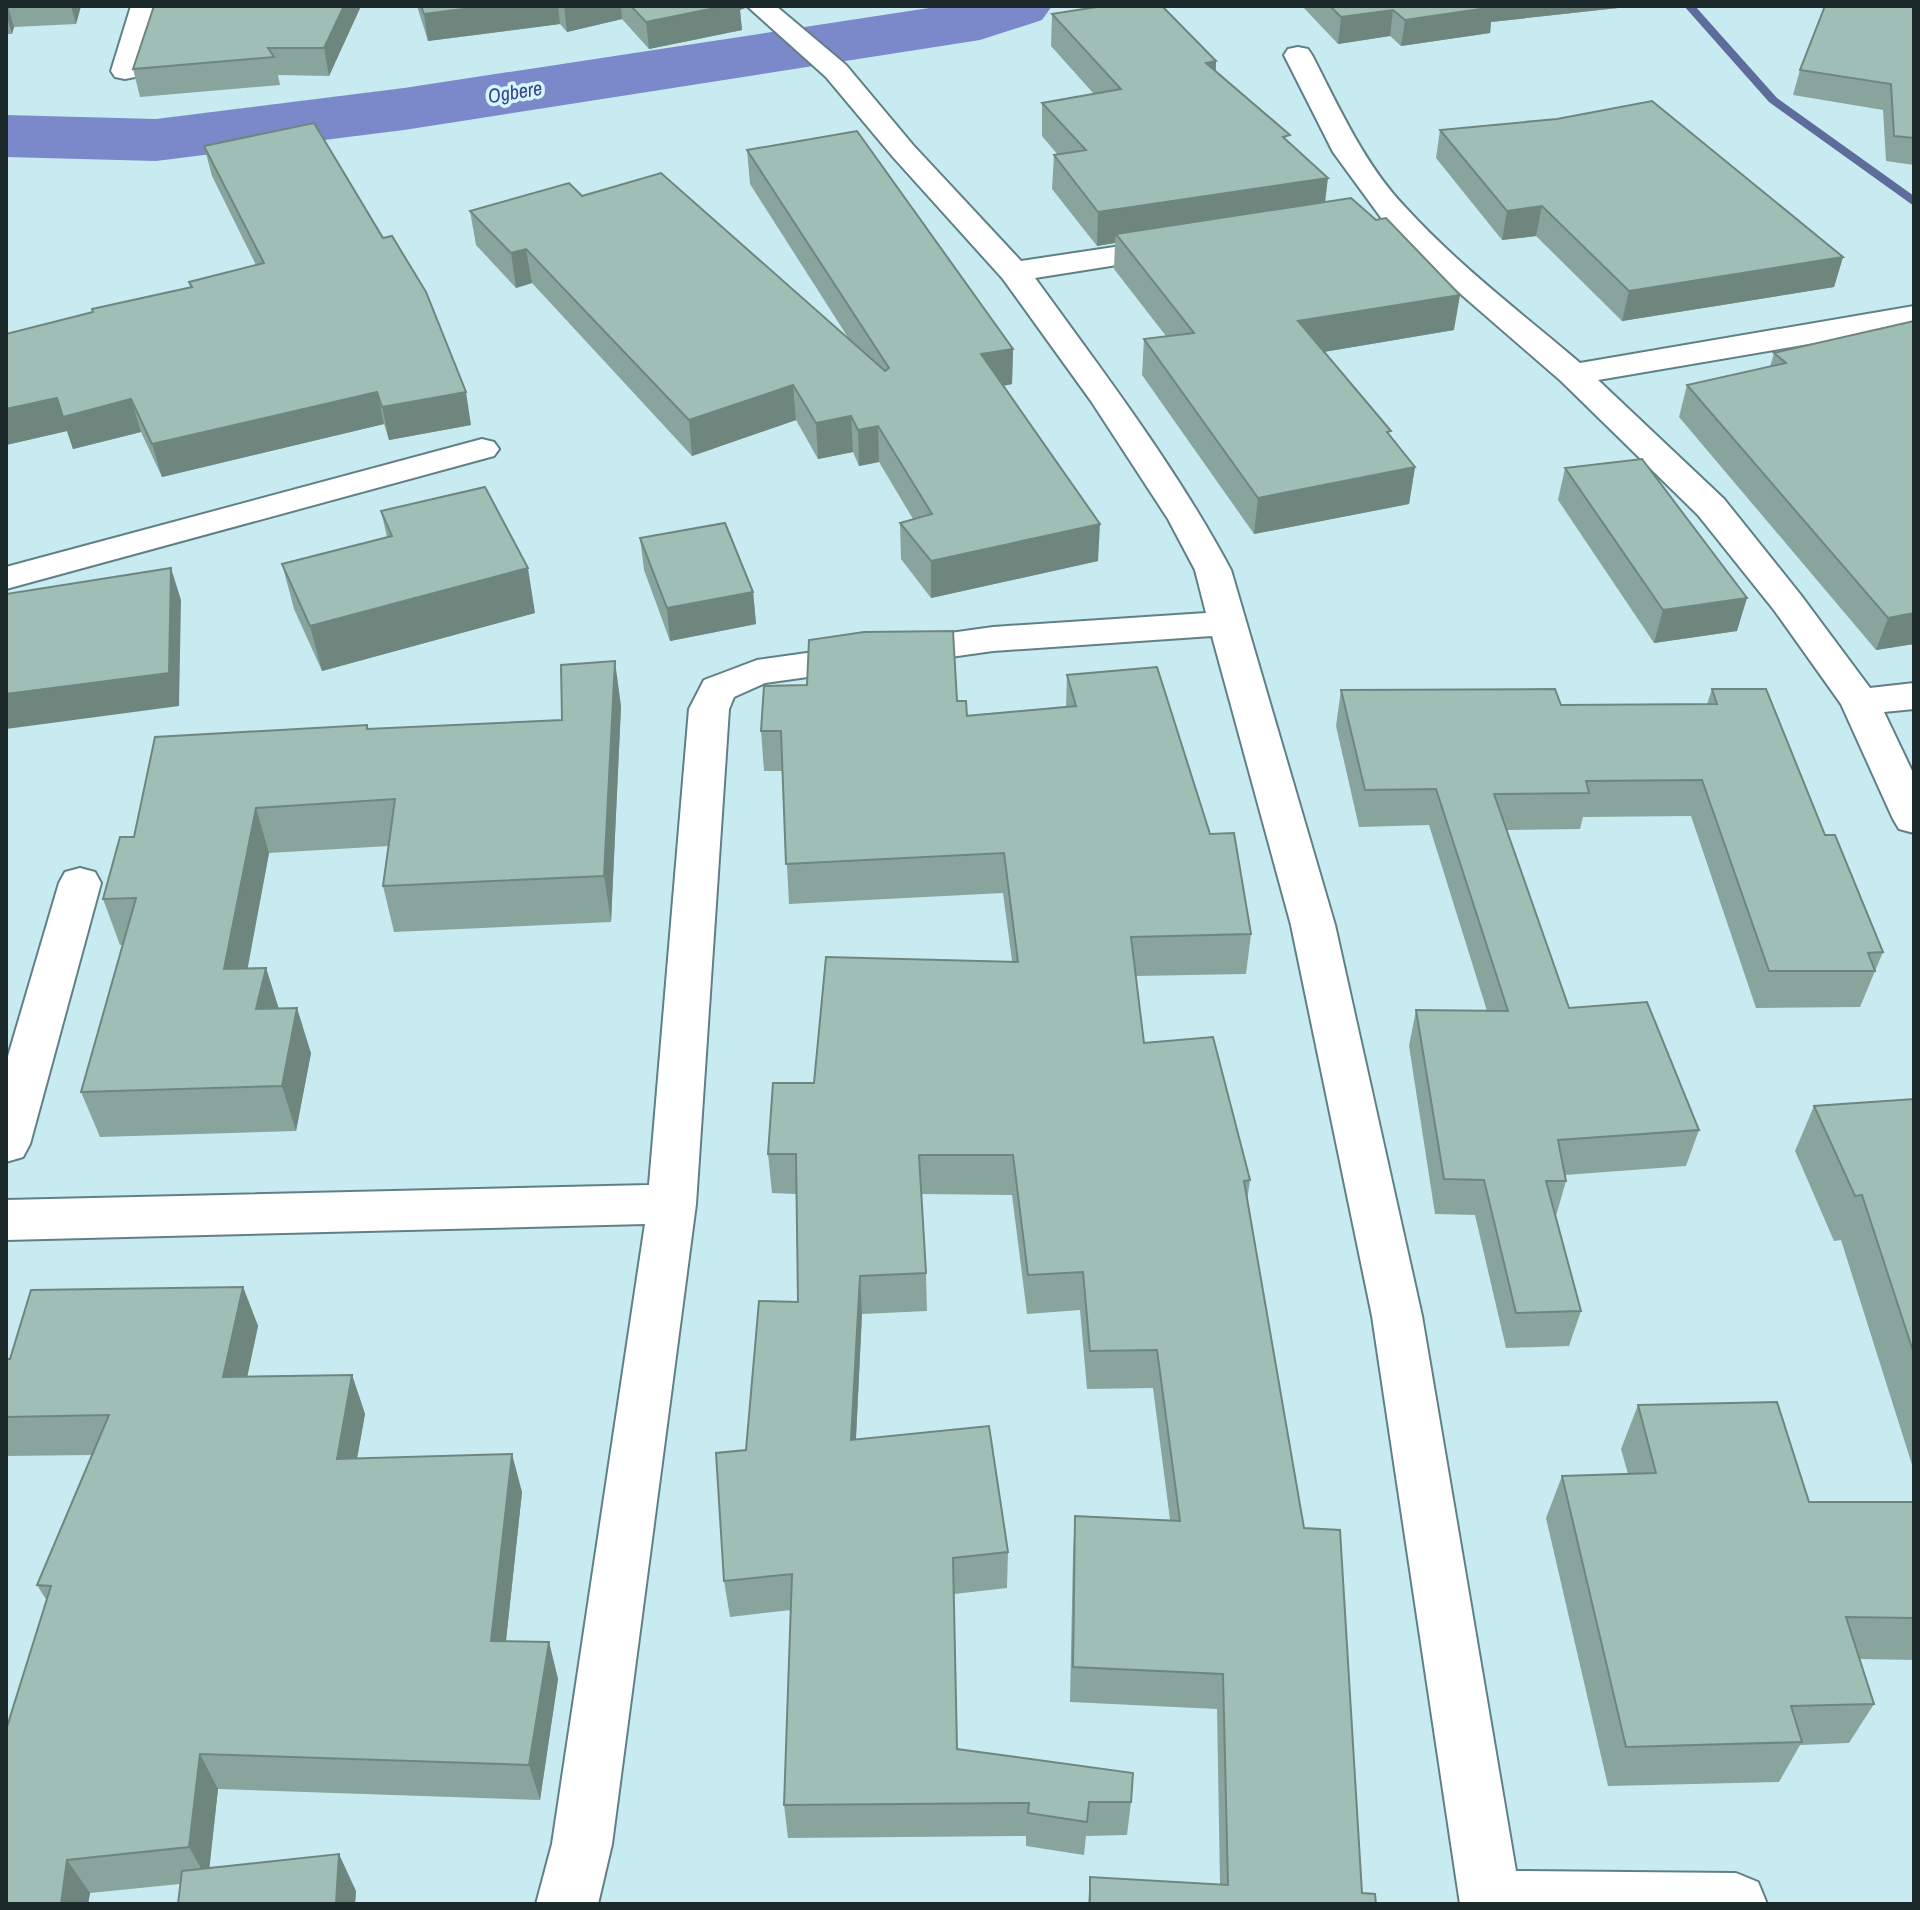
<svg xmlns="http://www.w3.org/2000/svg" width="1920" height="1910" font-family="'Archivo Narrow',sans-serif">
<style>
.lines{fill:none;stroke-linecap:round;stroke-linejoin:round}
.stream{fill:#5e6c9b;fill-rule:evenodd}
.river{fill:#7b89cb;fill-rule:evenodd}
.street-casing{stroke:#618086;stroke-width:4}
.street{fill:#fff;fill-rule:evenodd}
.wall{fill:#89a49d}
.shaded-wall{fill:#6f867f}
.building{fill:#9fbfb6;stroke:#6f867f;stroke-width:2}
.labels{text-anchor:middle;stroke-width:7;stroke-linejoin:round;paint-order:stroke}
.far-water-label{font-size:20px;font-style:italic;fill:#394293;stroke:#d5f8fe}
</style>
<rect width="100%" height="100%" fill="#c8ebf1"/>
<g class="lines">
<path class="stream" d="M1684,6H1695L1777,98L1914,196V206L1769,102Z"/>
<path class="river" d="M942,6H1052L1042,20L980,40L404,130L156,161L6,157V115L156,119L404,88Z"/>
<g class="street-casing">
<g id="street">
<path d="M131,6H157L139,71L135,77L125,79L115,77L111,71Z"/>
<path d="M747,6H776L846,65L913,145L1021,261L1174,238L1185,240L1189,247L1185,254L1174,256L1035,278C1104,373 1176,467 1231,570L1335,925L1422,1316L1516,1871L1736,1873L1758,1882L1767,1904H1460L1372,1316L1291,925L1212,636L993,651L765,683L734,697L729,709L696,1204L612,1844L598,1904H536L552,1844L645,1224L6,1240V1200L649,1185L689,709L704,680L757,660L993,627L1206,613L1195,570L1168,519L1091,401L1003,279L893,157L826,77Z"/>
<path d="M1298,47L1308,49L1312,55C1339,107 1364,164 1405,207C1457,264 1521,313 1580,363L1914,306V326L1598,380L1724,499L1800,594L1870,688L1914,683V709L1884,712L1914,775V833L1899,829L1893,819L1841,704L1774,610L1698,515L1561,381L1463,296L1382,219L1333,152L1284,55L1288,49Z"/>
<path d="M482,439L494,442L499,449L494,456L6,589V567Z"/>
<path d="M80,868L95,872L101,883L30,1144L23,1157L6,1162V1063L59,883L65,872Z"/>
</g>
</g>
<use href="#street" class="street"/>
</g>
<g class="wall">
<path d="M6,6H81L76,24L14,27L12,34H8L6,40Z"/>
<path d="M361,6L329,76L278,75L280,85L140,97L133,69Z"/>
<path d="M417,6H746L745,8L740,10L742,30L649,49L622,19L567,32L560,24L428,41Z"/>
<path d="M1302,6H1618V8L1491,22L1490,33L1401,46L1390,36L1338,44Z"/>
<path d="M1914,6V165L1886,161L1883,110L1793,95L1800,70Z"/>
<path d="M1052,14L1216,61V71L1290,143L1325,202L1454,330L1323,352L1415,467L1409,504L1254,534L1142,375L1144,339L1166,336L1114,269L1115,243L1097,246L1052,189L1054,155H1058L1042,136V103L1094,94L1051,46Z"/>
<path d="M1440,130L1843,257L1834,287L1622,321L1536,236L1502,240L1436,158Z"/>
<path d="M204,146L471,425L389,440L384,424L162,477L141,432L73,449L67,431L6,445V334L190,287L189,282L256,265L212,176Z"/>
<path d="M747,150L1013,349L1012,384L1003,386L1098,561L931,598L901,559L900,523L913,519L879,462L859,466L853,452L818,459L796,420L692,456L532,283L516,288L476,245L470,211L582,196L849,339L750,184Z"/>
<path d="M1914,321V644L1876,650L1679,417L1687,385L1770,367L1774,353Z"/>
<path d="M1565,468L1737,631L1654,643L1558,500Z"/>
<path d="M381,511L535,613L322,671L294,609L282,564L387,537Z"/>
<path d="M640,538L753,592L756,624L670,641L644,570Z"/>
<path d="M1067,675L1210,834L1251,934L1246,974L1136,976L1144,1043L1250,1180L1247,1202L1362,1893L1376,1904H1088L1090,1877L1220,1884L1217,1709L1070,1702L1073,1553L1075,1516L1170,1520L1153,1388L1087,1389L1080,1310L1027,1314L1012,1195L921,1194L926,1273L927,1311L862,1314L856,1439L1008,1552L1007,1588L954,1594L957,1749L1131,1802L1127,1835L1086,1836L1084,1855L1026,1846V1836L788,1838L784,1805L791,1610L730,1617L724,1581L746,1450L798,1302L796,1194L772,1193L768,1154L814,1083L1012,961L1003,893L789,904L782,771H764L761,731L1066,707Z"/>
<path d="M1712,689L1825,835L1883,952L1860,1007L1756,1008L1691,816L1583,817L1580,829L1507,830L1569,1008L1699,1130L1686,1166L1565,1175L1566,1181L1556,1216L1581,1311L1569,1346L1506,1348L1475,1215L1435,1214L1409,1046L1416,1010L1487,1011L1429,825L1359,827L1336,726L1341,690L1561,705L1707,704Z"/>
<path d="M621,706L611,922L394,932L383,886L389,846L269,853L247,968H266L279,1009L311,1053L296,1131L100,1137L81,1092L123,945H120L103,899L134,837L368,729L562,720Z"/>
<path d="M1914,1099V1471L1841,1240L1834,1241L1795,1151L1814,1106Z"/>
<path d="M243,1287L258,1326L247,1376L352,1375L365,1414L357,1459L522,1492L506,1641L549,1642L558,1679L540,1800L218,1789L209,1868L356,1891L355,1904H178L180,1884L90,1893L88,1904H6L47,1601L37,1585L92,1455L6,1456V1359H10Z"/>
<path d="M1638,1405L1809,1502H1914V1660L1859,1659L1874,1704L1849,1743L1800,1745L1779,1782L1608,1786L1546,1518L1562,1476L1628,1474L1621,1449Z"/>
</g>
<g class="shaded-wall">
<path d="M6,6H8L14,27L12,34L6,14Z"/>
<path d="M71,6H81L76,24Z"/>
<path d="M344,6H361L329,76L324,48Z"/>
<path d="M487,6H558L560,24L428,41L424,14Z"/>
<path d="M564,6H621L622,19L567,32Z"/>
<path d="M724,6H746L745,8L740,10L742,30L649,49L646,22Z"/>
<path d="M1482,6H1618V8L1491,22L1490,33L1401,46L1405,20Z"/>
<path d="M1393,10L1390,36L1338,44L1341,17Z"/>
<path d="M1216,61L1214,94L1206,63Z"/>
<path d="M1328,178L1324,211L1116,234L1115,243L1097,246L1098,212Z"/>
<path d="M1542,206L1536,236L1502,240L1507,211Z"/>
<path d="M526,249L532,283L516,288L511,253Z"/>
<path d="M1843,257L1834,287L1622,321L1629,291Z"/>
<path d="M1460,295L1454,330L1294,357L1298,321Z"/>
<path d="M1013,349L1012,384L981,390V354Z"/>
<path d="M793,385L796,420L692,456L689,420Z"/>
<path d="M377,392L384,424L162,477L152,444Z"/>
<path d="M466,392L471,425L389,440L382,407Z"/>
<path d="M57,398L131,399L141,432L73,449L67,431L6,445V409Z"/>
<path d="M851,416L853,452L818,459L816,423Z"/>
<path d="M878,426L879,462L859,466L858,430Z"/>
<path d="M1415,467L1409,504L1254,534L1258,498Z"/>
<path d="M1100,524L1098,561L931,598V561Z"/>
<path d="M171,568L181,600L179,706L6,729V694Z"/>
<path d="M528,568L535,613L322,671L310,626Z"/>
<path d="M753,592L756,624L670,641L667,608Z"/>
<path d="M1747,598L1737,631L1654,643L1663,610Z"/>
<path d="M1914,613V644L1876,650L1888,618Z"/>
<path d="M615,661L621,706L611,922L604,876Z"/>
<path d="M256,808L269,853L239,1015L224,969Z"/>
<path d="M266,968L280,1013L256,1009Z"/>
<path d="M297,1008L311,1053L296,1131L282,1086Z"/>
<path d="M860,1276L862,1314L854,1477L851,1440Z"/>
<path d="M243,1287L258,1326L239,1416L223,1377Z"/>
<path d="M352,1375L365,1414L350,1497L337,1459Z"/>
<path d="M512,1454L522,1492L502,1677L491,1641Z"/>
<path d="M549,1642L558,1679L540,1800L529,1765Z"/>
<path d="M200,1754L218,1789L208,1881L189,1847Z"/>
<path d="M339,1854L356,1891L355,1904H336Z"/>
<path d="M67,1860L90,1893L88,1904H61Z"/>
</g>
<g class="building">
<path d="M154,6H344L324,48H268L274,57L133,69Z"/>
<path d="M421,6H487L424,14Z"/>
<path d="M631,6H725L646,22Z"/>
<path d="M1103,6H1162L1216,61L1206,63L1290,135L1283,137L1328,178L1098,212L1054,155L1086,150L1042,103L1121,89L1052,14Z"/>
<path d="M1330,6H1492L1494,7L1405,20L1393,10L1341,17Z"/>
<path d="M1825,6H1914V138L1894,136L1891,84L1800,70Z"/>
<path d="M1652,101L1843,257L1629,291L1542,206L1507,211L1440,130L1557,119Z"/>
<path d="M314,123L383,238L392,236L426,292L466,392L382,407L377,392L152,444L131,399L63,417L57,398L6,409V334L93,312L92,309L192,287L189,282L264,263L204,146Z"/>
<path d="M857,131L1013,349L981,354L1100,524L931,561L900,523L932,514L878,426L858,430L851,416L816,423L793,385L689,420L526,249L511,253L470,211L569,183L582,196L661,173L885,371L889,368L747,150Z"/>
<path d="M1351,198L1376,220L1386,218L1460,295L1298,321L1391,431L1387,432L1415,467L1258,498L1144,339L1194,333L1116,234Z"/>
<path d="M1914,321V613L1888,618L1687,385L1786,363L1774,353Z"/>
<path d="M1642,459L1747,598L1663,610L1565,468Z"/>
<path d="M485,487L528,568L310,626L282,564L392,536L381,511Z"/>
<path d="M725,523L753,592L667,608L640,538Z"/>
<path d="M171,568L169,673L6,694V594Z"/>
<path d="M953,631L957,701H966L967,716L1076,706L1067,675L1157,667L1210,834L1234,833L1251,934L1131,937L1144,1043L1213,1037L1250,1180L1244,1181L1304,1528L1340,1530L1362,1893L1375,1894L1376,1904H1090V1877L1228,1885L1223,1674L1073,1667L1075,1516L1180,1521L1157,1350L1090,1351L1083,1272L1028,1275L1013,1155H919L926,1273L860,1276L851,1440L989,1426L1008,1552L953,1558L957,1749L1133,1773L1131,1802H1089L1087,1822L1028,1813L1029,1803L784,1805L792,1574L724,1581L716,1453L746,1450L759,1301L798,1302L796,1154H768L773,1083H814L826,957L1018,962L1004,853L786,864L781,731H761L764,686L807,685L809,640L864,632Z"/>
<path d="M615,661L604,876L383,886L395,799L256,808L224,969L266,968L256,1009L297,1008L282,1086L81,1092L136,898L103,899L120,837H134L155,737L367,725V729L562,720L561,665Z"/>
<path d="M1555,689L1561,705L1717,704L1712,689H1766L1825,835H1835L1883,952L1868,953L1875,971H1769L1702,780L1586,781L1589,793L1494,794L1569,1008L1647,1002L1699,1130L1558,1140L1566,1181H1546L1581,1311L1516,1313L1484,1180L1444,1179L1416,1010L1508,1011L1436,789L1365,790L1341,690Z"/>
<path d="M1914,1099V1354L1862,1195L1855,1196L1814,1106Z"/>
<path d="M243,1287L223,1377L352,1375L337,1459L512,1454L491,1641L549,1642L529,1765L200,1754L189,1847L67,1860L61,1904H6V1730L51,1586L37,1585L109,1415L6,1417V1359H10L31,1290Z"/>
<path d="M1777,1402L1809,1502H1914V1618L1846,1617L1874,1704L1791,1706L1802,1742L1626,1747L1562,1476L1656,1473L1638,1405Z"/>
<path d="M339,1854L336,1904H178L182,1871Z"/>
</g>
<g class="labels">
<g class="far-water-label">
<text transform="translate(515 92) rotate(-9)" y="7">Ogbere</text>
</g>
</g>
<rect width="1920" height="1910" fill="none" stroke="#1c292b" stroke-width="16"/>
</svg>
